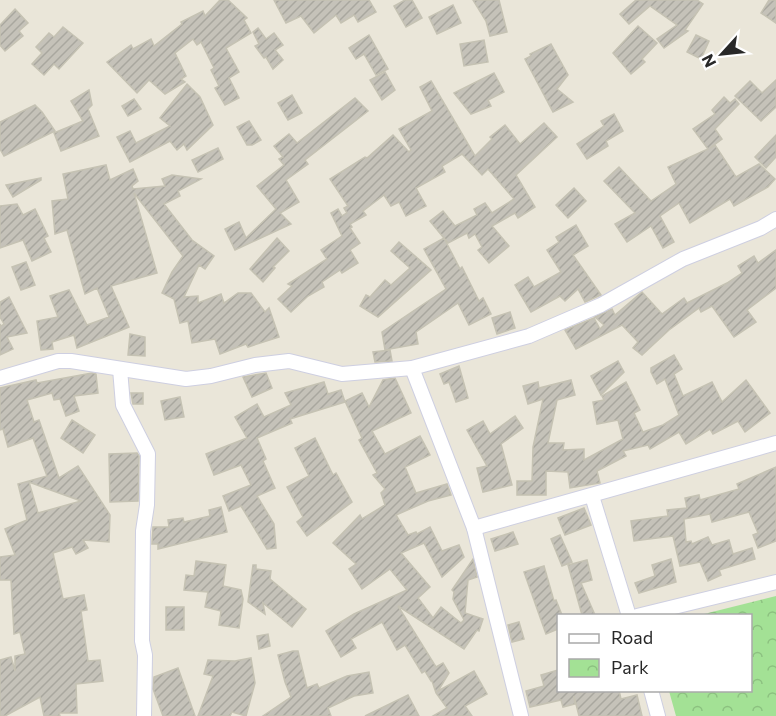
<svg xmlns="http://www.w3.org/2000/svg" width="776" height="716" font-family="Commissioner,sans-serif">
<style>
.park{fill:url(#park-crowns)}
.building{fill:url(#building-hatch);stroke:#c5c2b3;stroke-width:1.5;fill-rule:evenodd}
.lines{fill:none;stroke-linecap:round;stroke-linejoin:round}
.minor-casing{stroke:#cecfe1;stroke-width:16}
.minor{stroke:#fff;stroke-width:14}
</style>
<defs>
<pattern id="park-crowns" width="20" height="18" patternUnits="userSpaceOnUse" patternTransform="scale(1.5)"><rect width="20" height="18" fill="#a3e195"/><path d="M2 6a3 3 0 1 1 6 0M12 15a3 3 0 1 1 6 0" fill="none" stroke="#8cc180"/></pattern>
<pattern id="building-hatch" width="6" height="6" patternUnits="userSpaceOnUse" patternTransform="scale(1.5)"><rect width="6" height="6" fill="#c5c2b9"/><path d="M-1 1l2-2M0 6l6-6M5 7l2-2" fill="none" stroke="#a9a79f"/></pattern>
</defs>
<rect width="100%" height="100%" fill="#eae6d9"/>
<path class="park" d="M776,596V716H676L669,691L750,690V616L700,615Z"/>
<g class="building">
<path d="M220,0H228L247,18L244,20L251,33L226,48L239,72L229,78L239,98L225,105L215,88L219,86L211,70L214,68L201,42L197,45L193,39L175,53L186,76L181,79L185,82L165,94L149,80L137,93L107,62L131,45L133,49L151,39L154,46L182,24L181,22L203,11L205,16Z"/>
<path d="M274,0H369L376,12L358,22L354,15L341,23L336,15L314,33L301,16L286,23Z"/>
<path d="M405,0H412L422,18L406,27L394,6Z"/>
<path d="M473,0H499L507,32L490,36L486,21Z"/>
<path d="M636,0H697L703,4L685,30L688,31L664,48L657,39L677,25L650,6L629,24L620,14Z"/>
<path d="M769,0H776V23L761,13Z"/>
<path d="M453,5L461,23L437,34L429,17Z"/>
<path d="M15,9L28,23L19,31L23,36L5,51L0,45V25Z"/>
<path d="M638,26L657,43L642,59L645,62L631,74L613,53Z"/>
<path d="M63,27L83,43L59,69L54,64L44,75L32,64L42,53L36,47L49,33L54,37Z"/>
<path d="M258,28L266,39L274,33L283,45L275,50L283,60L273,69L266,57L264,58L255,46L259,44L253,32Z"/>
<path d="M369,35L388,69L376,75L364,54L356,59L349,48Z"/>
<path d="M696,35L709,41L701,59L687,52Z"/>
<path d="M484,40L488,62L464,66L460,44Z"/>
<path d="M551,44L568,75L557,89L573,102L553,112L525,59L531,56L530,54Z"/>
<path d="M385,72L395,90L382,100L370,80Z"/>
<path d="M494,73L504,92L488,100L491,106L471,114L454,93Z"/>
<path d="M776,80V107L761,121L735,96L750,81L762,93Z"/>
<path d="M431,81L475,156L492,139L490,137L505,125L520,144L544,123L557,137L516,175L535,207L518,218L515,213L492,226L509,246L489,263L478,250L482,247L475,234L469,238L467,233L448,243L430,221L443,211L455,226L477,215L474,209L485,203L492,213L514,199L488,169L482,175L462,154L442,166L445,172L416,188L426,206L406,216L399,202L391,206L384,195L363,211L366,215L350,224L352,227L350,228L360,243L350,250L358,263L342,273L340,270L322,282L324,287L308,296L291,312L278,299L292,286L288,284L327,259L321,250L342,236L331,213L338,209L342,216L347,213L344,208L348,206L330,179L365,157L367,158L393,135L409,152L411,150L399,129L432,111L420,87Z"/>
<path d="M187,84L200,97L213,125L187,150L184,144L177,150L170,141L130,162L117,137L130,131L136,143L170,126L160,118Z"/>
<path d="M89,90L92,105L88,109L99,136L61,151L54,133L83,121L71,101Z"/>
<path d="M292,95L302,113L288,120L278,103Z"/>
<path d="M724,97L730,103L735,99L739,104L715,129L722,139L710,148L715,145L736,177L759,164L775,179L768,187L734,206L730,199L690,223L679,203L660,216L674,242L663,248L651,226L627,242L615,224L635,213L604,181L619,167L651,201L676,184L668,167L708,149L693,129L715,114L712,110Z"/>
<path d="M355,98L368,111L305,160L308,164L286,180L299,202L280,213L291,224L235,250L225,229L239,222L246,238L276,209L257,186L284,165L279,159L283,157L274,146L289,134L297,143Z"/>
<path d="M134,99L141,109L128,116L122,106Z"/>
<path d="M35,105L42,112L55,131L4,156L0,149V122Z"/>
<path d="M614,114L623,131L606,141L608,146L587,159L577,144L604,126L601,121Z"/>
<path d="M249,121L261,140L252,145H247L237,127Z"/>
<path d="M776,135V157L766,168L755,157Z"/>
<path d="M218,148L223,159L198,172L192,160Z"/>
<path d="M106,165L110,180L133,169L138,181L132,186L133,189L165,186L162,179L172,175L201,179L178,191L180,196L164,204L192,240L214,256L205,269L199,265L184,297L198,296V303L221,294L224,303L238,293H251L265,312L269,308L279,337L248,347L246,344L220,354L215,339L192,343L188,321L180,323L174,299L162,293L172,272L183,256L134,193L157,273L111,286L129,327L77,348L74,335L52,342L53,349L41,350L37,321L58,317L50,296L69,290L87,325L109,317L97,288L85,294L67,230L55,234L52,201L68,199L63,174Z"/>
<path d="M41,178V180L13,197L6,185Z"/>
<path d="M574,188L586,201L568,218L556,205Z"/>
<path d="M17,204L23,215L35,209L48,236L44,238L51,252L32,261L23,240L0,248V206Z"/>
<path d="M576,225L588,246L573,255L601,295L585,302L578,289L565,301L560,296L531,312L515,285L528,277L534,287L561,272L547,250L559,242L556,237Z"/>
<path d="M277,238L289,251L273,267L275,268L263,282L250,269Z"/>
<path d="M444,238L460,269L462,267L479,301L483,298L491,314L469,325L458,303L416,332L418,344L385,350L382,332L446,289L424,249Z"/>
<path d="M399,242L431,270L378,317L360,306L366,295L370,297L385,280L391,285L410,268L391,251Z"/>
<path d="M776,250V288L747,310L756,322L734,337L712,306L701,312L699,308L669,330L642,355L633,348L638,342L622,325L576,349L565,330L594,318L600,329L604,325L595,317L612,309L615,315L642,292L662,314L684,298L687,303L727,283L742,273L738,266L754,256L758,263Z"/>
<path d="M26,262L35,285L21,290L12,267Z"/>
<path d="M9,297L27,333L7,337L13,349L0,355V324L1,326L4,324L0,317V302Z"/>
<path d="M510,312L515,328L497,334L492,318Z"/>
<path d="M130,334L145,337V356L128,355Z"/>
<path d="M390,350L392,361L375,362L373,352Z"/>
<path d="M674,355L682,369L674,374L683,396L712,382L722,402L746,380L770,413L745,432L738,421L713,434L710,429L686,444L679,432L650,449L648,445L623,451L626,456L597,471L600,483L570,488L568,472L546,471V495H517V481H532L533,447L543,399L528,404L523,386L538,382L539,388L571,380L575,395L557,400L548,443H564L563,450L584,449V460L623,439L618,420L597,424L593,402L604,400L602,396L626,382L640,410L634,413L643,432L663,425L679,415L665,379L657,384L651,372V368Z"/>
<path d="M618,361L624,372L601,395L591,376Z"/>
<path d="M459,366L468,398L456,402L449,382L444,384L440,374Z"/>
<path d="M92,373L96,374L98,393L74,396L79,411L66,416L60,399L54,400L52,393L27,400L34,422L39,420L59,478L78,466L110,515L109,542L83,540L88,548L76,554L72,547L53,553L63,599L84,595L87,610L81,611L88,661L100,660L103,681L76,684L77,713H59L60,716H44L40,697L5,716H0V660L11,657L15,671V656L25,654L20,632L14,634L11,580H0V557L15,555L5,529L27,520L18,484L47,476L33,438L8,447L3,429L0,430V388L36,380L37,383ZM29,482L45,488L81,501L38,513Z"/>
<path d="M266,373L272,388L252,397L243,377Z"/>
<path d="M395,378L411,413L372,431L385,454L420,436L430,455L405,467L416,493L447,484L451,495L428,501L396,515L408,535L416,532L417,534L430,527L442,551L459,545L464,557L442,577L424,543L401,553L430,587L418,598L433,618L441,607L461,623L464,620L453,599L454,592L452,590L473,559L477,577L468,580L465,613L483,619L479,631L477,630L464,649L398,606L436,667L443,663L449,673L438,691L474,671L487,694L465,706L472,716H433L447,708L436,693L432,681H431L425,671L422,673L405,645L397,650L382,622L351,639L356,648L341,657L326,631L354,614L407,590L390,569L362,589L349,569L356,564L333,543L360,515L362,519L385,505L381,493L385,489L373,475L377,473L359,440L362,438L345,401L362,393L369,407L383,380Z"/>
<path d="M324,382L328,394L341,390L345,402L290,419L292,423L257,438L266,459L263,461L275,488L257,496L274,524L276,548L267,549L241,506L229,511L223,496L251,485L241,465L214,475L206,454L247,438L235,417L257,404L264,417L291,405L285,393Z"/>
<path d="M131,393H143V404H133Z"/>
<path d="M180,397L184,417L165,420L161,401Z"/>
<path d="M515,416L523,428L501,444L512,485L483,492L477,468L487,466L467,430L483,421L490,434Z"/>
<path d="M72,420L95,435L83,453L61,438Z"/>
<path d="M315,438L333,475L336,473L352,502L307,536L297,522L303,517L287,487L309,476L295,448Z"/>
<path d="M137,453L139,456L138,501L110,502L109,454Z"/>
<path d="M776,467V541L758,548L753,535L758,533L749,512L712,522L710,514L684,519L686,542L691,541L692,544L708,537L712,545L729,540L733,554L752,548L755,559L719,570L721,575L708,581L700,562L680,566L673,536L634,541L631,521L668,516L667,510L687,508L685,498L699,495L700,500L739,489L737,484Z"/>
<path d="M221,507L227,532L158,549V544H152L153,527H169L168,520L183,518L184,522L210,516L209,510Z"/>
<path d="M584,508L591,525L565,535L558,518Z"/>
<path d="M513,532L518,544L495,551L491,539Z"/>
<path d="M560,535L572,562L562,566L551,539Z"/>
<path d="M671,559L676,582L639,593L635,583L655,576L652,565Z"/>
<path d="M587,560L592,580L581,583L595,615H582L568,565Z"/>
<path d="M196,561L226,565L223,586L241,590L243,599L239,628L219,625L221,611L205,607L208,592L184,590L186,575L194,576Z"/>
<path d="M253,565H256V569L271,571L270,579L306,609L292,627L263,603L265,614L248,602Z"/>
<path d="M544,566L554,601L556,600L562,615H558V629L546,634L524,572Z"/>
<rect x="166" y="607" width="18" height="23"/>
<path d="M519,622L524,639L512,642L508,625Z"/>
<path d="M268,634L270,646L259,649L257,636Z"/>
<path d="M293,651H298L307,688L317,684L319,688L347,676L369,672L373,693L354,696L328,708L331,716H263L291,697L285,682L278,655Z"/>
<path d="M251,658L255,683L246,716L232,712L230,716H198L213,676L204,674L208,660L235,661Z"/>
<path d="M178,668L195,716H163L153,689L154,677Z"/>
<path d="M558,670V690H580V693L590,690H619L621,699L637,695L642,716H579L574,696L575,704L563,707L561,700L530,707L526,691L544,686L541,675Z"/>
<path d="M408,695L419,716H365Z"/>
</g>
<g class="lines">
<g class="minor-casing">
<g id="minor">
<path d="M412,368L474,528L521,716"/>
<path d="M120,369L123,405L148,454L147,505L143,531L142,641L145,655L144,716"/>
<path d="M0,378L58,361H71L186,379L211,376L255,365L289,361L342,374L412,368L529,336L601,305L683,259L761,228L776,219"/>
<path d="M592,496L629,616"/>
<path d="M474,528L776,443"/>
<path d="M637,616L776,582"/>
<path d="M651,690L658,716"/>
</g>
</g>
<use href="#minor" class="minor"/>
</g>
<rect x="557" y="614" width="195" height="78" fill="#ffffff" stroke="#a9a9a9" stroke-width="1.5"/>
<rect x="569" y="634" width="30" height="9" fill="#ffffff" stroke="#a9a9a9" stroke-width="1.5"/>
<text x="611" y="644" font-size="18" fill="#282828">Road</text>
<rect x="569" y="659" width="30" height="18" fill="url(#park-crowns)" stroke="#a9a9a9" stroke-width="1.5"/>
<text x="611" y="674" font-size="18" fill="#282828">Park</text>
<g transform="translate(722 54) rotate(243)" stroke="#ffffff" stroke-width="4.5" paint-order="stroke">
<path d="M0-4.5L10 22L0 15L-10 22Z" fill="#282828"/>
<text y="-9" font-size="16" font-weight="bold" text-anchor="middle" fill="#282828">N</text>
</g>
</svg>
